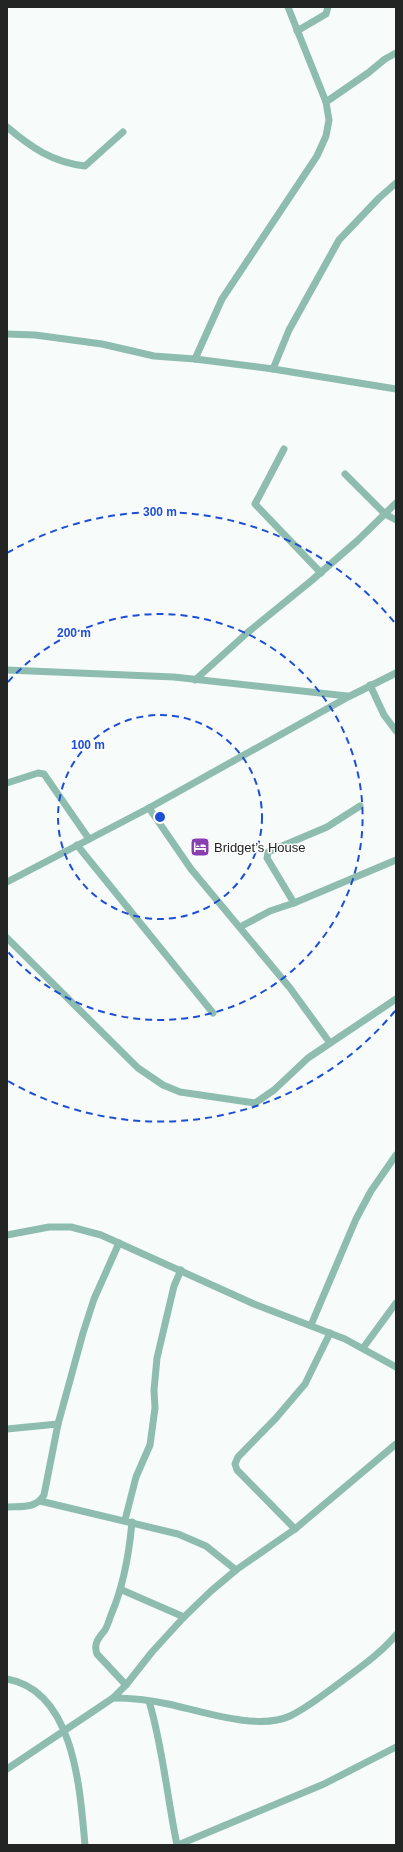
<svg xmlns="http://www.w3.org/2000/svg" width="403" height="1852" font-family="Helvetica,sans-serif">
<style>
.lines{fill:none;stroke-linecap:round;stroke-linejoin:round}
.minor{stroke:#8ebdaf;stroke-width:7}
.ring{fill:none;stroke:#1d4ed8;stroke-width:2;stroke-dasharray:7 5}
.labels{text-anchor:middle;stroke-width:3;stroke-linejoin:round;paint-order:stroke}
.poi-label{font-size:13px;fill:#232525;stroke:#fff;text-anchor:start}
.centre{fill:#1d4ed8;stroke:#fff;stroke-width:2}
.ring-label{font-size:12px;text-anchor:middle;font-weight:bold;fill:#1d4ed8;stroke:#fff;stroke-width:3;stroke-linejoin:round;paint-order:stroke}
</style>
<rect width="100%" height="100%" fill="#f7fcfa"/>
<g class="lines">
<g class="minor">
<path d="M297,31L326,14L328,7"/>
<path d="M326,102L368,73L385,59L396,53"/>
<path d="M7,127C32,148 52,162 85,166L123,132"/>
<path d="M7,334L35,335L102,344L154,356L195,359L273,369L396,389"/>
<path d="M195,359L222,299L317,156L326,136L329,120L326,102L288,7"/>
<path d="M273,369L289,330L339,240L379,198L396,183"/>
<path d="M284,449L255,504L321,573"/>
<path d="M345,474L385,514L396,520"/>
<path d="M7,670L174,677L347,696"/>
<path d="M195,680L247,633L311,581L357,541L396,503"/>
<path d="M370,685L384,715L396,731"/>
<path d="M7,783L38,773L44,774L89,839"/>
<path d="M149,808L191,869L290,988L330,1043"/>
<path d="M77,845L213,1013"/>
<path d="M7,882L149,808L348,697L396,673"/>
<path d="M294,903L267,858L268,852L327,827L360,806"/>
<path d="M240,927L270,911L294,903L396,860"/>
<path d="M7,938L138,1068L163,1085L180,1092L255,1103L274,1090L308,1058L396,999"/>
<path d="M7,1235L49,1227H71L101,1235L254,1304L345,1339L396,1367"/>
<path d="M311,1325L356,1219L371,1191L396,1155"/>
<path d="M363,1348L396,1303"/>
<path d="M7,1429L58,1424"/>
<path d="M40,1501L178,1534L206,1546L236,1570"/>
<path d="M7,1507C21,1506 36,1509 44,1495L58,1424L83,1333L94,1299L119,1243"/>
<path d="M125,1520L136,1477L150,1445L155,1408L154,1390L157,1358L174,1286L181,1270"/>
<path d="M295,1529L237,1470L235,1464L238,1457L276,1418L305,1384L330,1333"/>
<path d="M122,1590L184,1617"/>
<path d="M7,1679C75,1691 80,1791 85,1845"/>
<path d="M126,1685L97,1654C93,1643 99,1638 105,1630C108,1625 109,1620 111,1615C124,1585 129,1555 132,1522"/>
<path d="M113,1698C131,1698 150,1700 168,1704C201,1711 258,1731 290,1716C307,1708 323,1695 338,1684C358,1669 380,1654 396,1635"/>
<path d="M149,1701C163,1748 167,1797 177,1845"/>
<path d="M7,1769L113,1698L126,1685L152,1652L184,1617L211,1591L236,1570L295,1529L396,1444"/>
<path d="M178,1845L324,1784L396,1747"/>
</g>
</g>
<g class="ring">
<circle cx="160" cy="817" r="102"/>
<path d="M8 682A203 203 0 1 1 8 952"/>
<path d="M395 1011A305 305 0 0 1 8 1081M7 553A305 305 0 0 1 395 623"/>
</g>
<defs>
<g id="hotel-square" transform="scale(1)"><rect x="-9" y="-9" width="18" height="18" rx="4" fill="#893fb0" stroke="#fff"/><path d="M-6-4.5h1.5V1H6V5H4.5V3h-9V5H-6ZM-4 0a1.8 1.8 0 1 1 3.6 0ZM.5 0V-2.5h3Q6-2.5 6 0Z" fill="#fff"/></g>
</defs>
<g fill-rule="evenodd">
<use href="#hotel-square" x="200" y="847"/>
</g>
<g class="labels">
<g class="poi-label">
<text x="214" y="852">Bridget’s House</text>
</g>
</g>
<circle cx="160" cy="817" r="6" class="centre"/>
<g class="ring-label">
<text x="160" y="516">300 m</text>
<text x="74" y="637">200 m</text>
<text x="88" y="749">100 m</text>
</g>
<rect width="403" height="1852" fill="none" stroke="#232525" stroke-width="16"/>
</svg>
